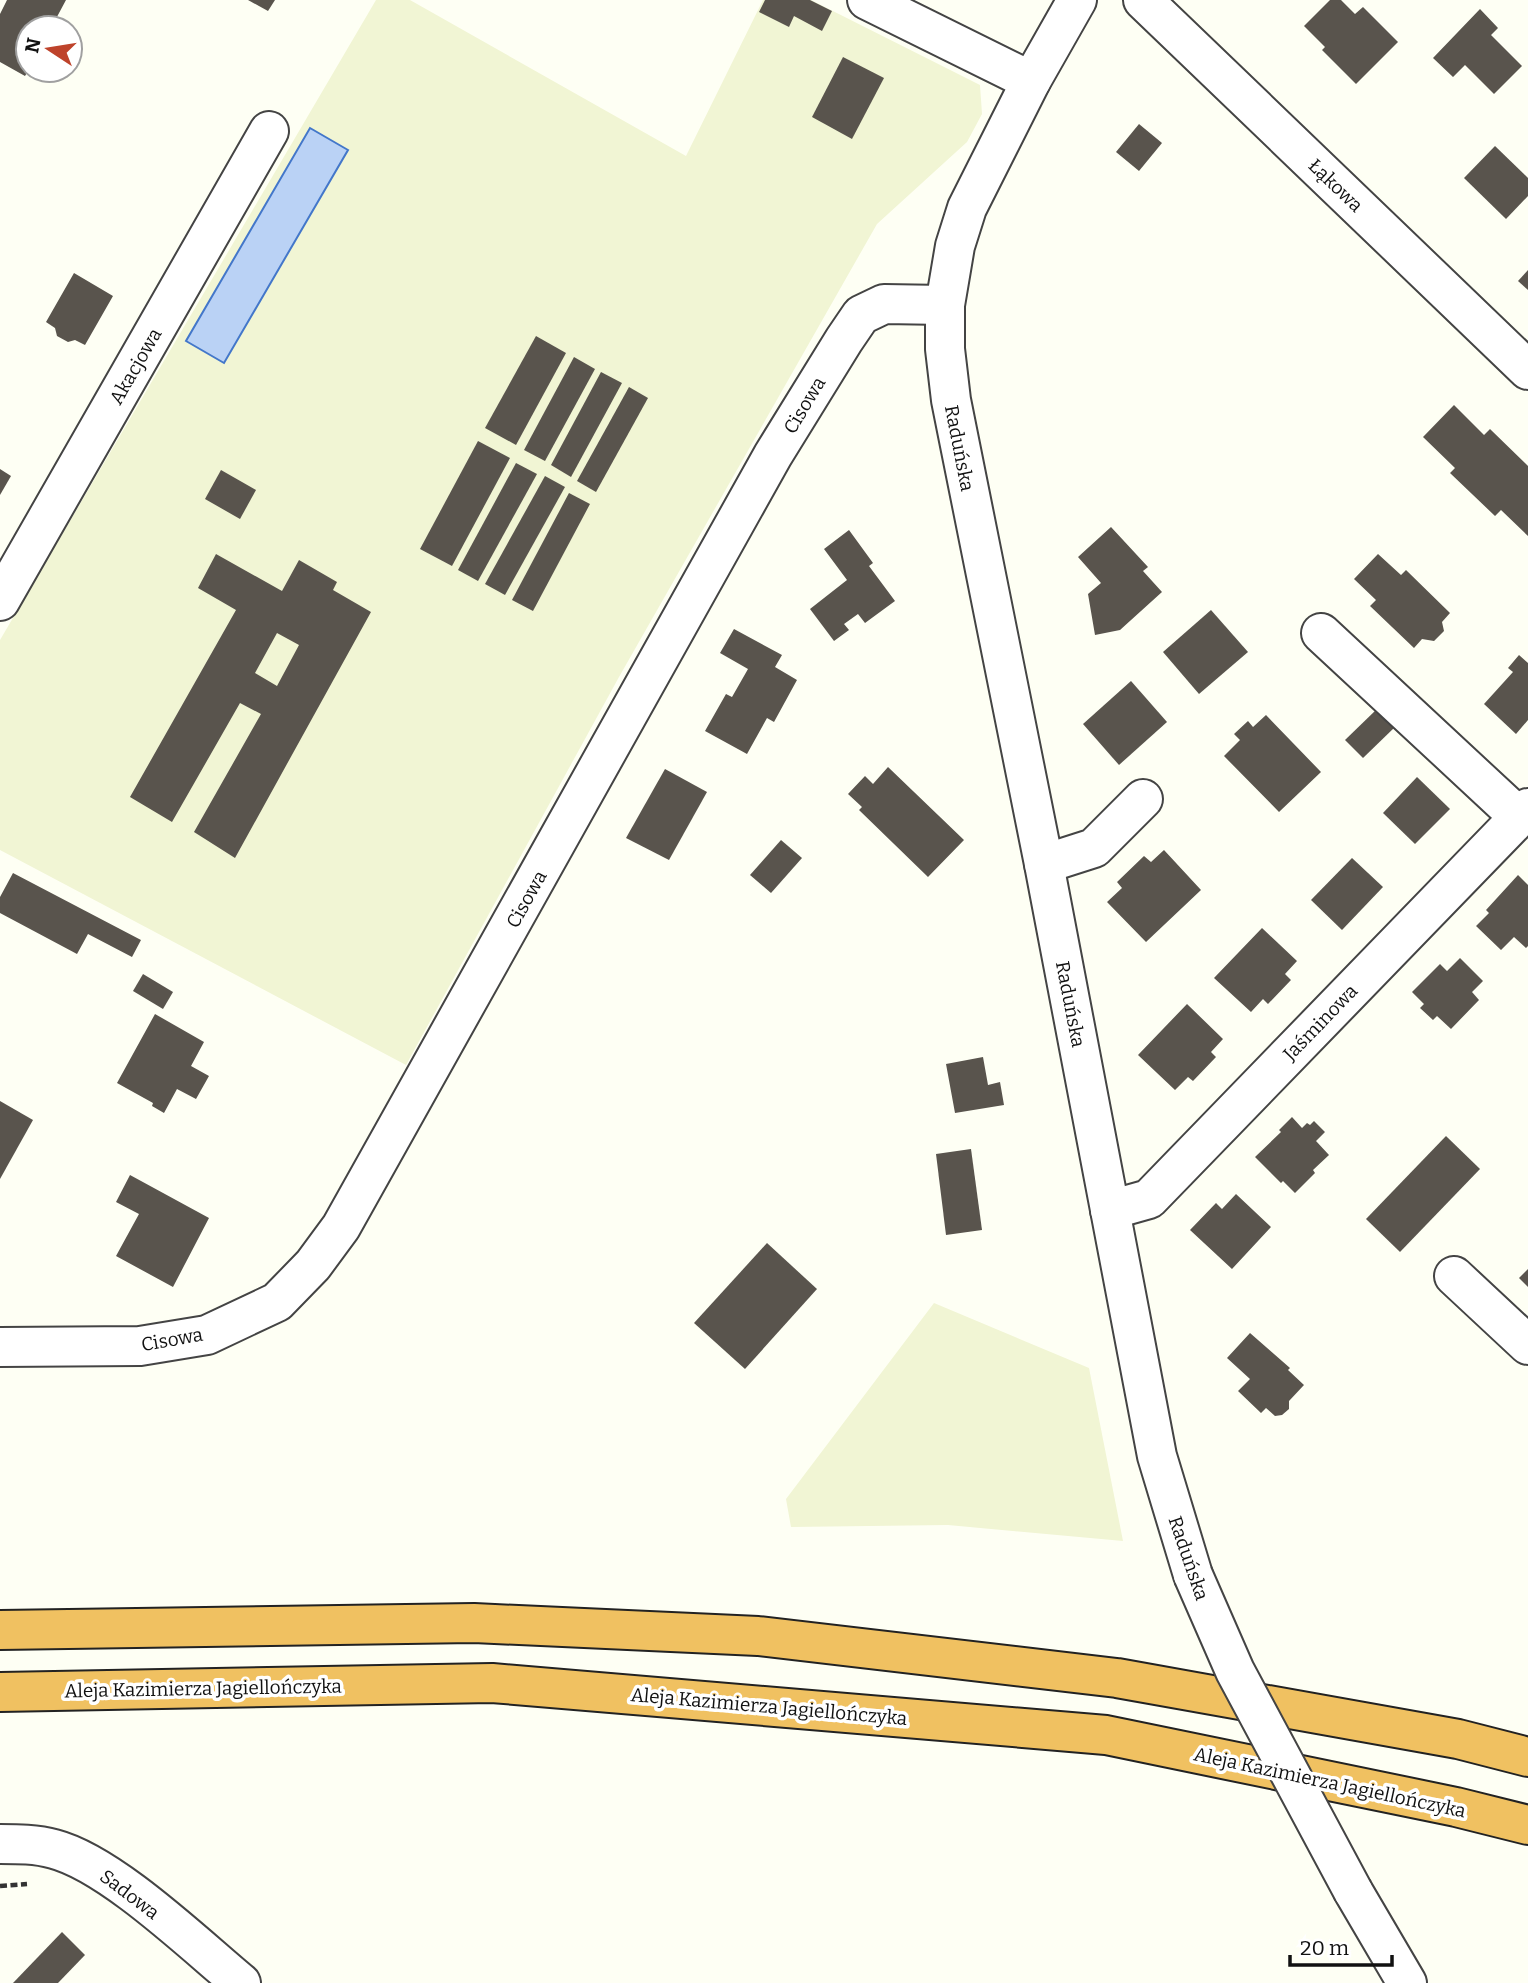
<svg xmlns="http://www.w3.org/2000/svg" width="1528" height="1983" font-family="Bitter,serif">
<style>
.farmland{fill:#f1f5d4}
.water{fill:#bad2f5;stroke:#4377ca;stroke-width:2}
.building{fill:#59544d;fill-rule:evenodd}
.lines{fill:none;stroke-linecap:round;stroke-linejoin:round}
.minor-casing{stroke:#444;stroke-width:42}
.highway-casing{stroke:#222;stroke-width:42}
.path{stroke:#333;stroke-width:4.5;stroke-dasharray:7 3.5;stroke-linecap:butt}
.minor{stroke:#fff;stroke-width:38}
.highway{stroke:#f0c161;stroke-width:38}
.minor-bridge-casing{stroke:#444;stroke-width:42;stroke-linecap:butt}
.minor-bridge{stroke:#fff;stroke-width:38}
.labels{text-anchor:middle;stroke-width:7;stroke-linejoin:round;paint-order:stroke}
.street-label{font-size:19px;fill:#111;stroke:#fff}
</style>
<rect width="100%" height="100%" fill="#fefff4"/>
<g class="farmland">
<path d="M376,0H410L686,156L763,0H811L980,85L982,114L967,142L877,224L619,677L406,1065L0,850V640Z"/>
<path d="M934,1303L1089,1368L1123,1541L948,1525L791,1527L786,1499Z"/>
</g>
<path class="water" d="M310,128L348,150L224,363L186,341Z"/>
<g class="building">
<path d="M7,0H66L51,28H28V71L25,76L0,62V14Z"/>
<path d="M248,0H275L268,11Z"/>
<path d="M765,0H810L832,11L822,31L794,16L789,27L759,12Z"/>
<path d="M1330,0H1341L1355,14L1363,7L1398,42L1356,84L1322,50L1325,47L1304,26Z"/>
<path d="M1480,9L1498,28L1491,35L1522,66L1494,94L1465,65L1453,77L1433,58Z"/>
<path d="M843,57L884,78L852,139L812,117Z"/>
<path d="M1139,124L1162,143L1139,171L1116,152Z"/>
<path d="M1495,146L1528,178V196L1506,219L1464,178Z"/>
<path d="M1528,270V290L1518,281Z"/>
<path d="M74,273L113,296L85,345L75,340L68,342L57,336L55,328L46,322Z"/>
<path d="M536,336L566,353L516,445L485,428Z"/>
<path d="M574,357L595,369L545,461L524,450Z"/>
<path d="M601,372L622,383L571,477L551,465Z"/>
<path d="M629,387L648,398L596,492L577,481Z"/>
<path d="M1454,405L1484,435L1490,429L1528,466V536L1501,510L1495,516L1450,473L1455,468L1423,437Z"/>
<path d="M478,441L510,458L452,566L420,549Z"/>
<path d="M516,463L537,474L478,581L458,570Z"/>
<path d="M0,469L11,476L0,495Z"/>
<path d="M221,470L256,490L240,519L205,499Z"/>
<path d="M545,476L565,487L505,595L485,584Z"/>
<path d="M569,493L590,504L533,611L512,600Z"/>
<path d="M1111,527L1148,567L1143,571L1162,592L1120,630L1095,635L1088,594L1101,583L1078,557Z"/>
<path d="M849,530L873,563L869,566L895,601L865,623L858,614L844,624L849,630L834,641L810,609L847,580L824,549Z"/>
<path d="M216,554L282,591L299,560L337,582L333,590L371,612L235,858L194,832L261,714L240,703L172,822L130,797L236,610L198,588ZM277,633L299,645L277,686L255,673Z"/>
<path d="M1378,554L1401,575L1406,570L1450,613L1442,622L1444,631L1434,641L1422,639L1414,648L1370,606L1376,600L1354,579Z"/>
<path d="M1211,610L1248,652L1199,694L1163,652Z"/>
<path d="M734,629L782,655L775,667L797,680L774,722L767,718L747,754L705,731L726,694L732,697L748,669L720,653Z"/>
<path d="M1519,655L1528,663V720L1516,734L1484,704L1513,672L1508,668Z"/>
<path d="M1131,681L1167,722L1119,765L1083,724Z"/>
<path d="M1378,708L1396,726L1363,758L1345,740Z"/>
<path d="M1266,715L1321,772L1279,812L1224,756L1240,740L1234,734L1248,721L1253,727Z"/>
<path d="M888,767L964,840L928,877L859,810L862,807L848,794L865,776L873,784Z"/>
<path d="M665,769L707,792L669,860L626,838Z"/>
<path d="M1417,777L1450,809L1415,844L1383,813Z"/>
<path d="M781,840L802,858L771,893L750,875Z"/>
<path d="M1164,850L1201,890L1146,942L1107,902L1122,888L1117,882L1144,856L1151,862Z"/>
<path d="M1352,858L1383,887L1342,930L1311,900Z"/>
<path d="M13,873L141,940L132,957L88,934L77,954L0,913V897Z"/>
<path d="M1518,875L1528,885V946L1526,948L1514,937L1501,950L1476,926L1489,913L1486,910Z"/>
<path d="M1262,928L1297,961L1285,974L1291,980L1268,1004L1263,999L1251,1012L1214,978Z"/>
<path d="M1460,958L1483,981L1472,992L1479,1000L1451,1029L1437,1016L1433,1020L1420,1008L1424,1004L1412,992L1440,964L1447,971Z"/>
<path d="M143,974L173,992L163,1009L133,991Z"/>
<path d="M1187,1004L1223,1039L1211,1052L1216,1057L1193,1081L1188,1077L1175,1090L1138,1055Z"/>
<path d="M155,1014L204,1042L191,1066L209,1076L196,1099L177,1089L164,1113L152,1106L153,1103L117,1083Z"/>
<path d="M983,1057L988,1085L1000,1082L1004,1105L955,1113L946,1064Z"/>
<path d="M0,1101L33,1120L0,1179Z"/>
<path d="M1292,1117L1302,1128L1307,1123L1310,1125L1314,1121L1325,1132L1316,1141L1329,1155L1313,1170L1315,1173L1295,1193L1283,1181L1281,1183L1255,1157L1281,1132L1279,1130Z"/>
<path d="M1446,1136L1480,1169L1400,1252L1366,1219Z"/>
<path d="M971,1149L982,1230L946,1235L936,1154Z"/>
<path d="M130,1175L209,1218L173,1287L116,1256L139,1214L116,1202Z"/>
<path d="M1236,1194L1271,1227L1232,1269L1190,1230L1216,1203L1222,1209Z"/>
<path d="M767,1243L817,1289L745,1369L694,1323Z"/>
<path d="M1528,1269V1287L1519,1278Z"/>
<path d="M1250,1333L1290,1368L1288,1370L1304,1385L1289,1401V1409L1282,1415L1275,1416L1266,1408L1261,1413L1238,1391L1250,1379L1227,1358Z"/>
<path d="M62,1932L85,1955L58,1983H13Z"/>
</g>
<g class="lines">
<g class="minor-casing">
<g id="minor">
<path d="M867,0L1031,81"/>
<path d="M1077,0L1031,81L967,208L955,246L945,305V349L951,400L1044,864L1157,1456L1193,1575"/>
<path d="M1143,0L1528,370"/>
<path d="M0,601L269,131"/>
<path d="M1321,633L1519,817"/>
<path d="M1044,864L1094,848L1143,799"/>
<path d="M1110,1210L1149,1199L1528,808"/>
<path d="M1454,1276L1528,1345"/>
<path d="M0,1347L140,1346L207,1335L277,1302L313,1265L341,1227L773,455L844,340L861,315L884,304L945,305"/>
<path d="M0,1844C18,1844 36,1844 54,1849C111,1864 194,1944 241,1983"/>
<path d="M1353,1891L1407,1983"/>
</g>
</g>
<g class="highway-casing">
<g id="highway">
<path d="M0,1630L474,1623L758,1636L1117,1678L1458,1739L1528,1757"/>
<path d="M0,1692L492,1683L1106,1735L1456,1807L1528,1825"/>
</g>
</g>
<path class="path" d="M0,1886L27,1884"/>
<use href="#minor" class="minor"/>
<use href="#highway" class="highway"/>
<g class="minor-bridge-casing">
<path id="minor-bridge" d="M1193,1575L1235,1671L1353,1891"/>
</g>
<use href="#minor-bridge" class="minor-bridge"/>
</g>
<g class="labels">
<g class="street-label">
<text transform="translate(1336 185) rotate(44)" y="7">Łąkowa</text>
<text transform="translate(135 366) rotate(-60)" y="7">Akacjowa</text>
<text transform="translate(804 405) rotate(-59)" y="7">Cisowa</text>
<text transform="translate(960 448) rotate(79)" y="7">Raduńska</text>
<text transform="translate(526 899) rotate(-61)" y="7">Cisowa</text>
<text transform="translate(1071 1004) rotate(79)" y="7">Raduńska</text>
<text transform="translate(1320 1022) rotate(-46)" y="7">Jaśminowa</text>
<text transform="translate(172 1339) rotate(-10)" y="7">Cisowa</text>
<text transform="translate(1189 1558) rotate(71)" y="7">Raduńska</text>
<text transform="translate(203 1688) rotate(-1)" y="7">Aleja Kazimierza Jagiellończyka</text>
<text transform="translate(769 1706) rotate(5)" y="7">Aleja Kazimierza Jagiellończyka</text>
<text transform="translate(1330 1782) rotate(12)" y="7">Aleja Kazimierza Jagiellończyka</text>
<text transform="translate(130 1894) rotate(37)" y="7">Sadowa</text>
</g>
</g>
<g transform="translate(49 49) rotate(282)"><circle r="33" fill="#ffffff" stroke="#a0a0a0" stroke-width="2"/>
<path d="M0-5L12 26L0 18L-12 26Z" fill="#be432b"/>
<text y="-10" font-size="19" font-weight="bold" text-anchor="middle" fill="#111111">N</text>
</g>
<path d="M1290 1955v10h102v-10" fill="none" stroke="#111111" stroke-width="3.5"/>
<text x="1300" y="1955" font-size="21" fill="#111111" stroke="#ffffff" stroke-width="5" paint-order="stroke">20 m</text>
</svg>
